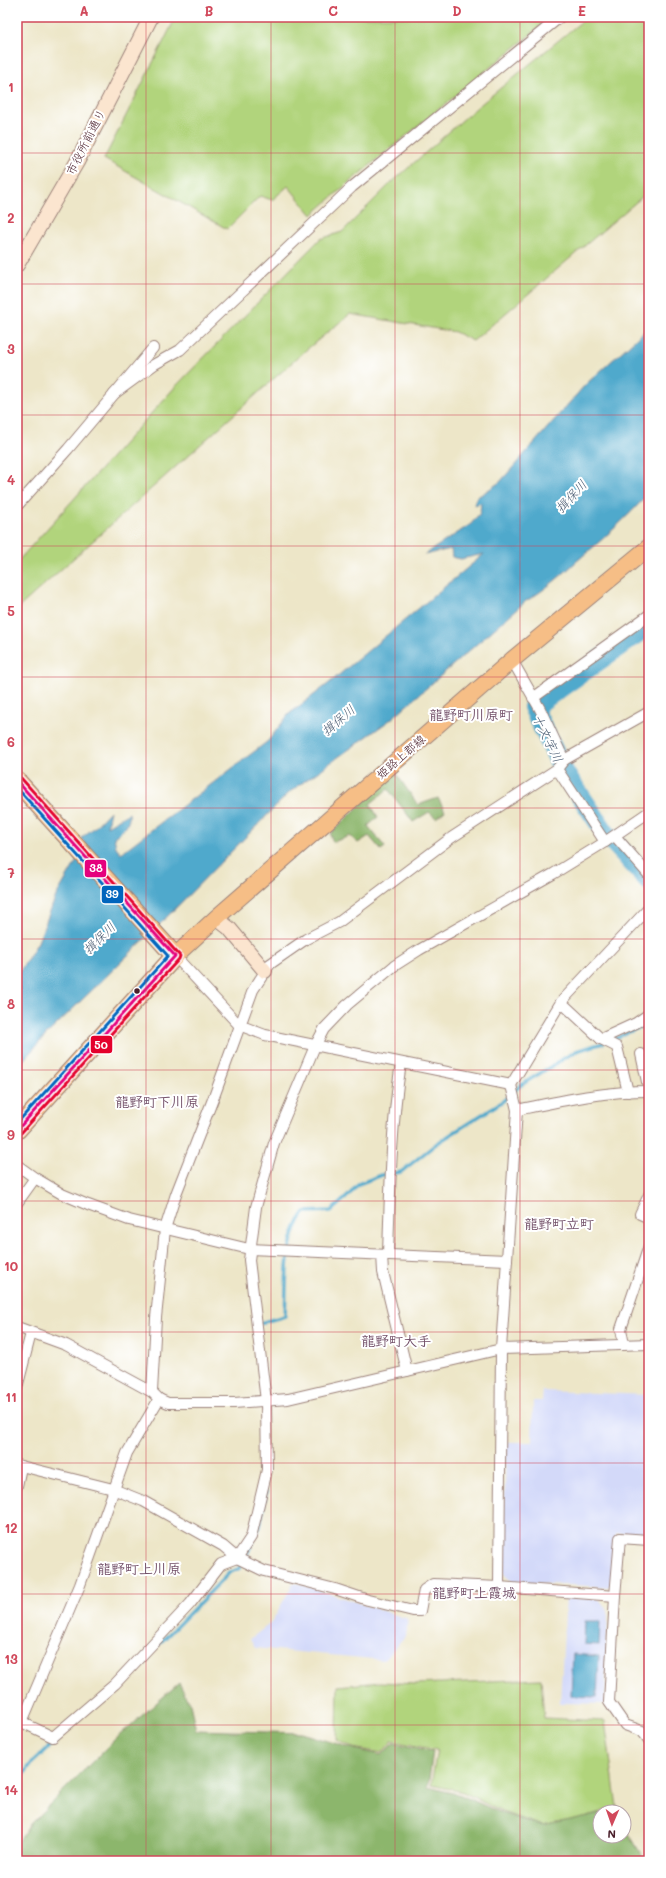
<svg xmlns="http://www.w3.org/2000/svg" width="666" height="1878" font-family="Mali,'Klee One',sans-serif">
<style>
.built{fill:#d3d9f9}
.green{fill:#b1d47c;stroke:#7e7a54}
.forest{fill:#8cb66c;stroke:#6b6a4c}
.water{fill:#4fa9cc;stroke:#4c647c}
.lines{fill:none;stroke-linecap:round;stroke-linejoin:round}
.stream{stroke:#4fa9cc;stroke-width:3.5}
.river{stroke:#4fa9cc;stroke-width:20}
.street-casing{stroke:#9c827a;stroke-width:12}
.secondary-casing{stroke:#9c827a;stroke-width:16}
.primary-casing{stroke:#9c827a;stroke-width:18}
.highway-casing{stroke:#9c827a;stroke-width:20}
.street{stroke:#fff;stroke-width:10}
.secondary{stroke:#fbe5cf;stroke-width:14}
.primary{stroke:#f6be86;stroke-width:16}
.highway{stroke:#f6be86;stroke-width:18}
.bus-1-casing{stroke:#fff;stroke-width:6}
.bus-2-casing{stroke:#fff;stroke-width:6}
.bus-3-casing{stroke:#fff;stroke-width:6}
.bus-1{stroke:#e5007d;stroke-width:3}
.bus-2{stroke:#0065bd;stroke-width:3}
.bus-3{stroke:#e4002b;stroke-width:3}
.grid{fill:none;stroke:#d1495b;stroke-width:1;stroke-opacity:0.55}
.bus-dot{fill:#4a1f2b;stroke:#fff;stroke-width:1.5}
.labels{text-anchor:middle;stroke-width:4;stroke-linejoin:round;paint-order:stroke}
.street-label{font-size:12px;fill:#4a1f2b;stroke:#fff}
.water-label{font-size:13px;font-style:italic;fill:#4c5d73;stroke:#fff}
.quarter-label{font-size:14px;font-weight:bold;fill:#724f68;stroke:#fff}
.line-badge{stroke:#fff;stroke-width:1.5}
.badge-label{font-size:11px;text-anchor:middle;font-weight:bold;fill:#fff}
.neatline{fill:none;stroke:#d1495b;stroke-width:1.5}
.grid-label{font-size:13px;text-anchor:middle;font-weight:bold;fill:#d1495b}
</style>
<rect width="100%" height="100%" fill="#fff"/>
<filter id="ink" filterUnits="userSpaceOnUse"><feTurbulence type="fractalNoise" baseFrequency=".025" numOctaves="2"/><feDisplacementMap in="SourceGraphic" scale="8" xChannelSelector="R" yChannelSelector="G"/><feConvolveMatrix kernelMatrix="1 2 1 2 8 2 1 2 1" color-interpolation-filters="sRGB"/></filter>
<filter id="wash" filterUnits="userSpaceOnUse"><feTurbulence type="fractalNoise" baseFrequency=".012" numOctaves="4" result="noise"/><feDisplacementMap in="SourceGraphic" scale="16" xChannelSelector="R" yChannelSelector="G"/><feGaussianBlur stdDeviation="0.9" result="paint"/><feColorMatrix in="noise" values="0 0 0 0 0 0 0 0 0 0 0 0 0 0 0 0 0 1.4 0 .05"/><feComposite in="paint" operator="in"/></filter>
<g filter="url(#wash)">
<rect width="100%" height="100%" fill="#ede6c8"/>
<g class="built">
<path d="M543,1391L649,1395V1534L616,1533L614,1582L608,1587L512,1582L503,1573L506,1442H532L533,1401H542Z"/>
<path d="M294,1582L408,1619L406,1635L384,1660L255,1648L250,1639L271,1623Z"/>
<path d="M566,1597L599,1599L608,1611L605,1704L560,1703Z"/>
</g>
<g class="green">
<path d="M176,17H552L347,184L312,215L288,186L272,200L260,196L227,229L104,159Z"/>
<path d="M587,17H649V191L473,341L455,332L350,314L306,350L17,609V562L176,386L320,239L342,232L390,184L475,109Z"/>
<path d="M541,1679L544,1718L605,1721L617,1807L584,1817L543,1826L502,1812L463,1792L431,1785L437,1750L392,1741L382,1753L354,1748L337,1740L338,1686L380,1682L415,1684Z"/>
</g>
<g class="forest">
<path d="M395,772L418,805L438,798L445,811L436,818L429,812L413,822L388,789L370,804L378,817L368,826L385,847L381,850L369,836L358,843L350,836L333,842L330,834Z"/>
<path d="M179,1683L190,1704L196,1730L302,1733L354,1749L382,1755L393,1743L433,1751L428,1787L461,1795L501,1813L543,1826L600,1813V1836H624V1825L645,1861H17V1844L31,1823L114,1740Z"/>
</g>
<g class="water">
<path d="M649,327V493C627,518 603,539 577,561C561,576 545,590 526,601L390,720L291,791L158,926L47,1034L17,1067V976L38,942L56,896L86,845L81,838L95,827L110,811L107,826L129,813C131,824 122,831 114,837L116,847L121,853L268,741L289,714L328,684L484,554L461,559L452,557L451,549L424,555L471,524L480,513L481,503L474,505L476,498L500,482L585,385Z"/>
<path d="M585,1621H600L599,1645L584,1644Z"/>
<path d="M573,1654L599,1656L597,1697L571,1696Z"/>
</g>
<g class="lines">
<g class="stream">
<path d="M609,1041L649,1023"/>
<path d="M260,1323L285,1316C287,1282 283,1241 305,1212L331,1211L349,1195L358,1184L382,1175L401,1172L436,1144L503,1101L521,1085L576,1051L603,1043"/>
<path d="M255,1537L260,1526L266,1492"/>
<path d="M159,1644L229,1573L240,1568L253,1542"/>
<path d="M17,1784L31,1764L59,1738"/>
</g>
<path class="river" d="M649,625L533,707L563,770L607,835L649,881"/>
</g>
</g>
<g filter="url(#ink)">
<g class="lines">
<g class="street-casing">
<g id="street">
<path d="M114,394L155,364L180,350L352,187L560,17"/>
<path d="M17,506L68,449L153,348"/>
<path d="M512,660L540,709L564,760"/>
<path d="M533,698L649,615"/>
<path d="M557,769L605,842"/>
<path d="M615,836L649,875"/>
<path d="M175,956L239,1025L265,1035L511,1085"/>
<path d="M561,1002L601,1039L636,1023L649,1014"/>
<path d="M601,1039L617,1047L628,1092"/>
<path d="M641,1054L649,1091"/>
<path d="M517,1110C560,1101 605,1091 649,1091"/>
<path d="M17,1165L35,1178L62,1194L88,1205L129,1220L249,1249L507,1260"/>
<path d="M649,1195L640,1214L649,1218"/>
<path d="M17,1203L35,1178"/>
<path d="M382,1255L383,1272L407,1371"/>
<path d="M388,1255C390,1191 391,1126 401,1063"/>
<path d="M17,1327L66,1345L152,1392L159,1399L168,1403H234L288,1399L501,1349L649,1344"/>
<path d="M624,1345L621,1329L649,1246"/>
<path d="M17,1388L31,1333"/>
<path d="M152,1392L156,1318L165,1229L176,1194L215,1094L253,990L270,964L306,939L339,922L451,838L557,769L564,760L649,712"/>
<path d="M17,1465L113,1489L143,1501L223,1546L237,1558L264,1571L335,1589L368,1600L413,1611H420L424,1590L433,1584L499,1587L615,1596"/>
<path d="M17,1486L21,1467"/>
<path d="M649,1540L620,1538L615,1596L609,1702L625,1725L642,1731L649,1740"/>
<path d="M499,1587L501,1349L517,1110L511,1085L561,1002L649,908"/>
<path d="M17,1720L53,1737L115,1684L190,1604L221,1564L237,1558L251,1537L267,1470L266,1401L249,1260L256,1207L274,1143L315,1046L324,1029L347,1005L394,966L419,950L553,874L605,842L649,812"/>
<path d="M22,1722L80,1585L127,1453L159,1399"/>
</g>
</g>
<g class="secondary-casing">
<g id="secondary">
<path d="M17,265L77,162L151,17"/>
<path d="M216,918L229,928L265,971"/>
</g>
</g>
<g class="primary-casing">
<path id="primary" d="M175,956L216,918L512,660L649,547"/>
</g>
<g class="highway-casing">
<path id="highway" d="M17,781L175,956L17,1130"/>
</g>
<use href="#street" class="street"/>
<use href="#secondary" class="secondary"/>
<use href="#primary" class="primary"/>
<use href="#highway" class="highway"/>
<g class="bus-1-casing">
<path id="bus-1" d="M17,781L175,956L17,1130"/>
</g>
<g class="bus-2-casing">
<path id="bus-2" d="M17,788L168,956L17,1123"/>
</g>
<g class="bus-3-casing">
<path id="bus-3" d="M21,1133L179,959L180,956L21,778"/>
</g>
<use href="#bus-1" class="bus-1"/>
<use href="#bus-2" class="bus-2"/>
<use href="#bus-3" class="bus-3"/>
</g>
</g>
<path class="grid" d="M146,17V1861M271,17V1861M395,17V1861M520,17V1861M17,153H649M17,284H649M17,415H649M17,546H649M17,677H649M17,808H649M17,939H649M17,1070H649M17,1201H649M17,1332H649M17,1463H649M17,1594H649M17,1725H649"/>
<circle class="bus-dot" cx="137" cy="991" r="3.5"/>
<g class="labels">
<g class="street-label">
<text transform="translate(86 142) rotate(-63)" y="4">市役所前通り</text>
<text transform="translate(401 757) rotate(-41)" y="4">姫路上郡線</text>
</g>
<g class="water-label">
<text transform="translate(571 496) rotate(-47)" y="5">揖保川</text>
<text transform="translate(338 720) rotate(-41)" y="5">揖保川</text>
<text transform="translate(548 738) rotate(64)" y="5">十文字川</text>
<text transform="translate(99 938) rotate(-45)" y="5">揖保川</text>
</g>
<g class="quarter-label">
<text x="471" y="720">龍野町川原町</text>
<text x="157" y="1107">龍野町下川原</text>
<text x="559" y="1229">龍野町立町</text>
<text x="396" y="1346">龍野町大手</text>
<text x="139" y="1574">龍野町上川原</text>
<text x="474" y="1598">龍野町上霞城</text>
</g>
</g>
<g class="line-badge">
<rect x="84" y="859" width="23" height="19" rx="4" fill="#e5007d"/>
<rect x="101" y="885" width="23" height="19" rx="4" fill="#0065bd"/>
<rect x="90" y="1035" width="23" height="19" rx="4" fill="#e4002b"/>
</g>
<g class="badge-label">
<text x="96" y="872">38</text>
<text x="112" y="898">39</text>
<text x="101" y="1049">50</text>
</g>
<rect width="666" height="1878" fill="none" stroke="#fff" stroke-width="44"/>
<g transform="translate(612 1824) rotate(182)"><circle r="19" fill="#ffffff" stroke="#b7a5aa"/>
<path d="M0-3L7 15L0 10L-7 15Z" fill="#d1495b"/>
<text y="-6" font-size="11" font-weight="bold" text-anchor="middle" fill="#4a1f2b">N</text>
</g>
<rect x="22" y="22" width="622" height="1834" class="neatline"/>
<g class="grid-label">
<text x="84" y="16">A</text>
<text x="209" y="16">B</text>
<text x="333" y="16">C</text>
<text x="457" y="16">D</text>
<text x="582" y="16">E</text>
<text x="11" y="92">1</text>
<text x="11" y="223">2</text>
<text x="11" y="354">3</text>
<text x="11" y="485">4</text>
<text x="11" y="616">5</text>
<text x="11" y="747">6</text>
<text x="11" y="878">7</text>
<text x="11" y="1009">8</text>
<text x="11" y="1140">9</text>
<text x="11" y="1271">10</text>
<text x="11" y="1402">11</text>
<text x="11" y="1533">12</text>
<text x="11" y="1664">13</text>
<text x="11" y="1795">14</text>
</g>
</svg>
